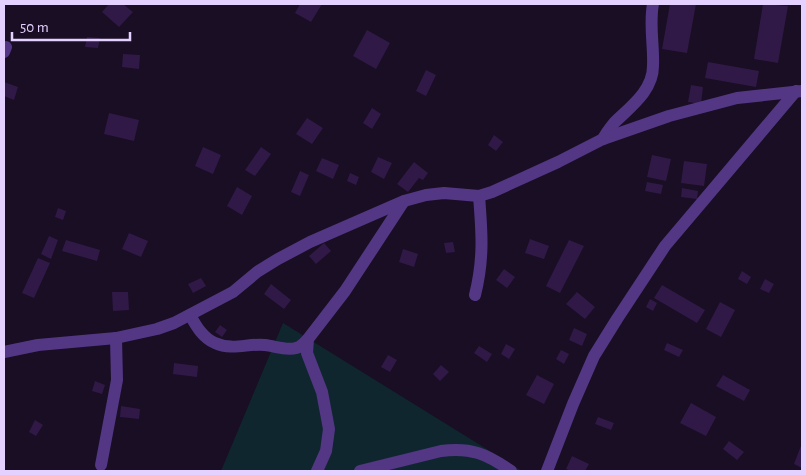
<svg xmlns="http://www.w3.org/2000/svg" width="806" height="475" font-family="'Alegreya Sans',sans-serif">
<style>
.green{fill:#10262f}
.building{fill:#301946}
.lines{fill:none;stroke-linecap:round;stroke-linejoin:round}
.minor{stroke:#533785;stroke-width:12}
</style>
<rect width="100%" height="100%" fill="#190e24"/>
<path class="green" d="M283,323L522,471H221Z"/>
<g class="building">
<path d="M109,4H123L133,12L119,27L102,12Z"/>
<path d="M300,4H322L311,22L295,13Z"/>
<path d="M670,4H696L687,53L662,49Z"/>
<path d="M763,4L788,6L778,63L754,59Z"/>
<path d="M367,30L390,43L376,69L353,56Z"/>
<path d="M87,37L100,38L98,48L85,47Z"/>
<path d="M123,54L140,55L139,69L122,67Z"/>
<path d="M708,62L759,71L756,87L705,78Z"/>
<path d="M426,70L436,75L426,96L416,91Z"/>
<path d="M4,82L18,87L14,100L4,96Z"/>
<path d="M691,85L703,87L701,104L688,102Z"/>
<path d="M372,108L381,114L372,129L363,123Z"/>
<path d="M109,113L139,120L134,141L104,134Z"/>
<path d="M307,118L323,128L312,144L296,134Z"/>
<path d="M494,135L503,142L496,151L488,145Z"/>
<path d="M203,147L221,155L213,174L195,166Z"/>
<path d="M261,147L271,154L255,176L245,170Z"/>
<path d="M652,155L671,159L666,181L647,177Z"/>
<path d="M378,157L392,163L384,179L371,172Z"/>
<path d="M322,158L339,165L333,179L316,171Z"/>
<path d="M684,161L707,164L704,186L681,183Z"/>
<path d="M414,162L428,173L423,180L419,178L408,192L397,184Z"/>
<path d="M300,171L309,175L300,196L291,192Z"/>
<path d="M350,173L359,177L356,185L347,181Z"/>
<path d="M647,182L663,185L661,194L645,191Z"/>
<path d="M237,187L252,196L242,215L227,206Z"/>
<path d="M682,188L698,191L697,199L681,197Z"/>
<path d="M58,208L66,211L63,220L55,217Z"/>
<path d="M129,233L148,241L141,257L122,249Z"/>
<path d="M49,236L58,240L51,259L41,254Z"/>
<path d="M530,239L549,246L544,259L525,253Z"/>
<path d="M66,240L100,250L97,261L62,251Z"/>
<path d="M569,240L584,246L560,293L546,286Z"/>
<path d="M453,242L455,252L446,253L444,243Z"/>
<path d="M324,243L331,251L316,264L309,256Z"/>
<path d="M403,249L418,254L414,267L399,262Z"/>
<path d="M38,258L50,263L34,298L22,293Z"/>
<path d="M504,269L515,277L507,288L496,280Z"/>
<path d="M742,271L751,277L747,284L738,279Z"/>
<path d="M201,278L206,286L193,293L188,284Z"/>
<path d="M765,279L774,284L769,293L760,289Z"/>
<path d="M271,284L291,300L284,309L264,294Z"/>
<path d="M662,285L705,310L697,323L654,298Z"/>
<path d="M112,292H128L129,310L113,311Z"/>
<path d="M577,292L595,307L585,319L566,304Z"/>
<path d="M650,299L657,303L653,311L646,307Z"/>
<path d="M720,302L735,310L721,337L706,329Z"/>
<path d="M220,325L227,330L222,337L215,332Z"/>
<path d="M574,328L587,334L582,346L569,340Z"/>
<path d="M667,343L683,350L679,357L664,350Z"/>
<path d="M506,344L515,349L509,359L501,354Z"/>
<path d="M479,346L492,354L487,362L474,353Z"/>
<path d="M561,350L569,354L564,364L556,359Z"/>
<path d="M388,355L397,360L390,372L381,367Z"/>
<path d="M174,363L198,366L197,377L173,374Z"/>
<path d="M441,365L449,372L440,381L433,374Z"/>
<path d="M537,375L554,384L544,404L526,395Z"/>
<path d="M723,375L750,390L744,401L716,386Z"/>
<path d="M95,381L105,385L102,394L92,391Z"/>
<path d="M691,403L716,417L706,436L680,423Z"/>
<path d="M121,406L140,409L139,419L120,417Z"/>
<path d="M598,417L614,423L611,430L595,424Z"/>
<path d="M35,420L43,425L36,436L29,432Z"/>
<path d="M729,441L744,452L737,460L723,449Z"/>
<path d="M802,443V468L794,464Z"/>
<path d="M572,456L589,464L585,471H571L566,469Z"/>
</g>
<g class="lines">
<g class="minor">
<path d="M4,52L6,47"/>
<path d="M603,139C606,133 610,128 614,123C630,107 653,91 653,66C654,45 649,25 653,4"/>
<path d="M475,295C484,259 482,233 479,196"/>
<path d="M190,315C196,326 203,338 215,343C233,351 248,343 265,345C275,346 286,351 296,348C301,347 305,342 308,339"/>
<path d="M4,352L38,345L116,338L157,329L174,323L233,292L257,272L278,259L310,242L404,201L426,195L444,193L479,196L492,192L558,162L603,139L669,116L737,98L802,91"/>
<path d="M101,465L117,380L116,338"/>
<path d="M317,471L326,451L329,429L322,392L307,353L308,339L345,291L404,201"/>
<path d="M360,471L441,451C471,447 487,454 511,471"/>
<path d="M547,471L573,404L594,356L617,319L665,246L796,91"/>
</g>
</g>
<rect width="806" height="475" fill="none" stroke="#e5d1ff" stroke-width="10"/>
<path d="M12 32v8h118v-8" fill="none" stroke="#e5d1ff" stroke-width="2.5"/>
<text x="20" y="32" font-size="15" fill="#e5d1ff" stroke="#190e24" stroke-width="4" paint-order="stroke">50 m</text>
</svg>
